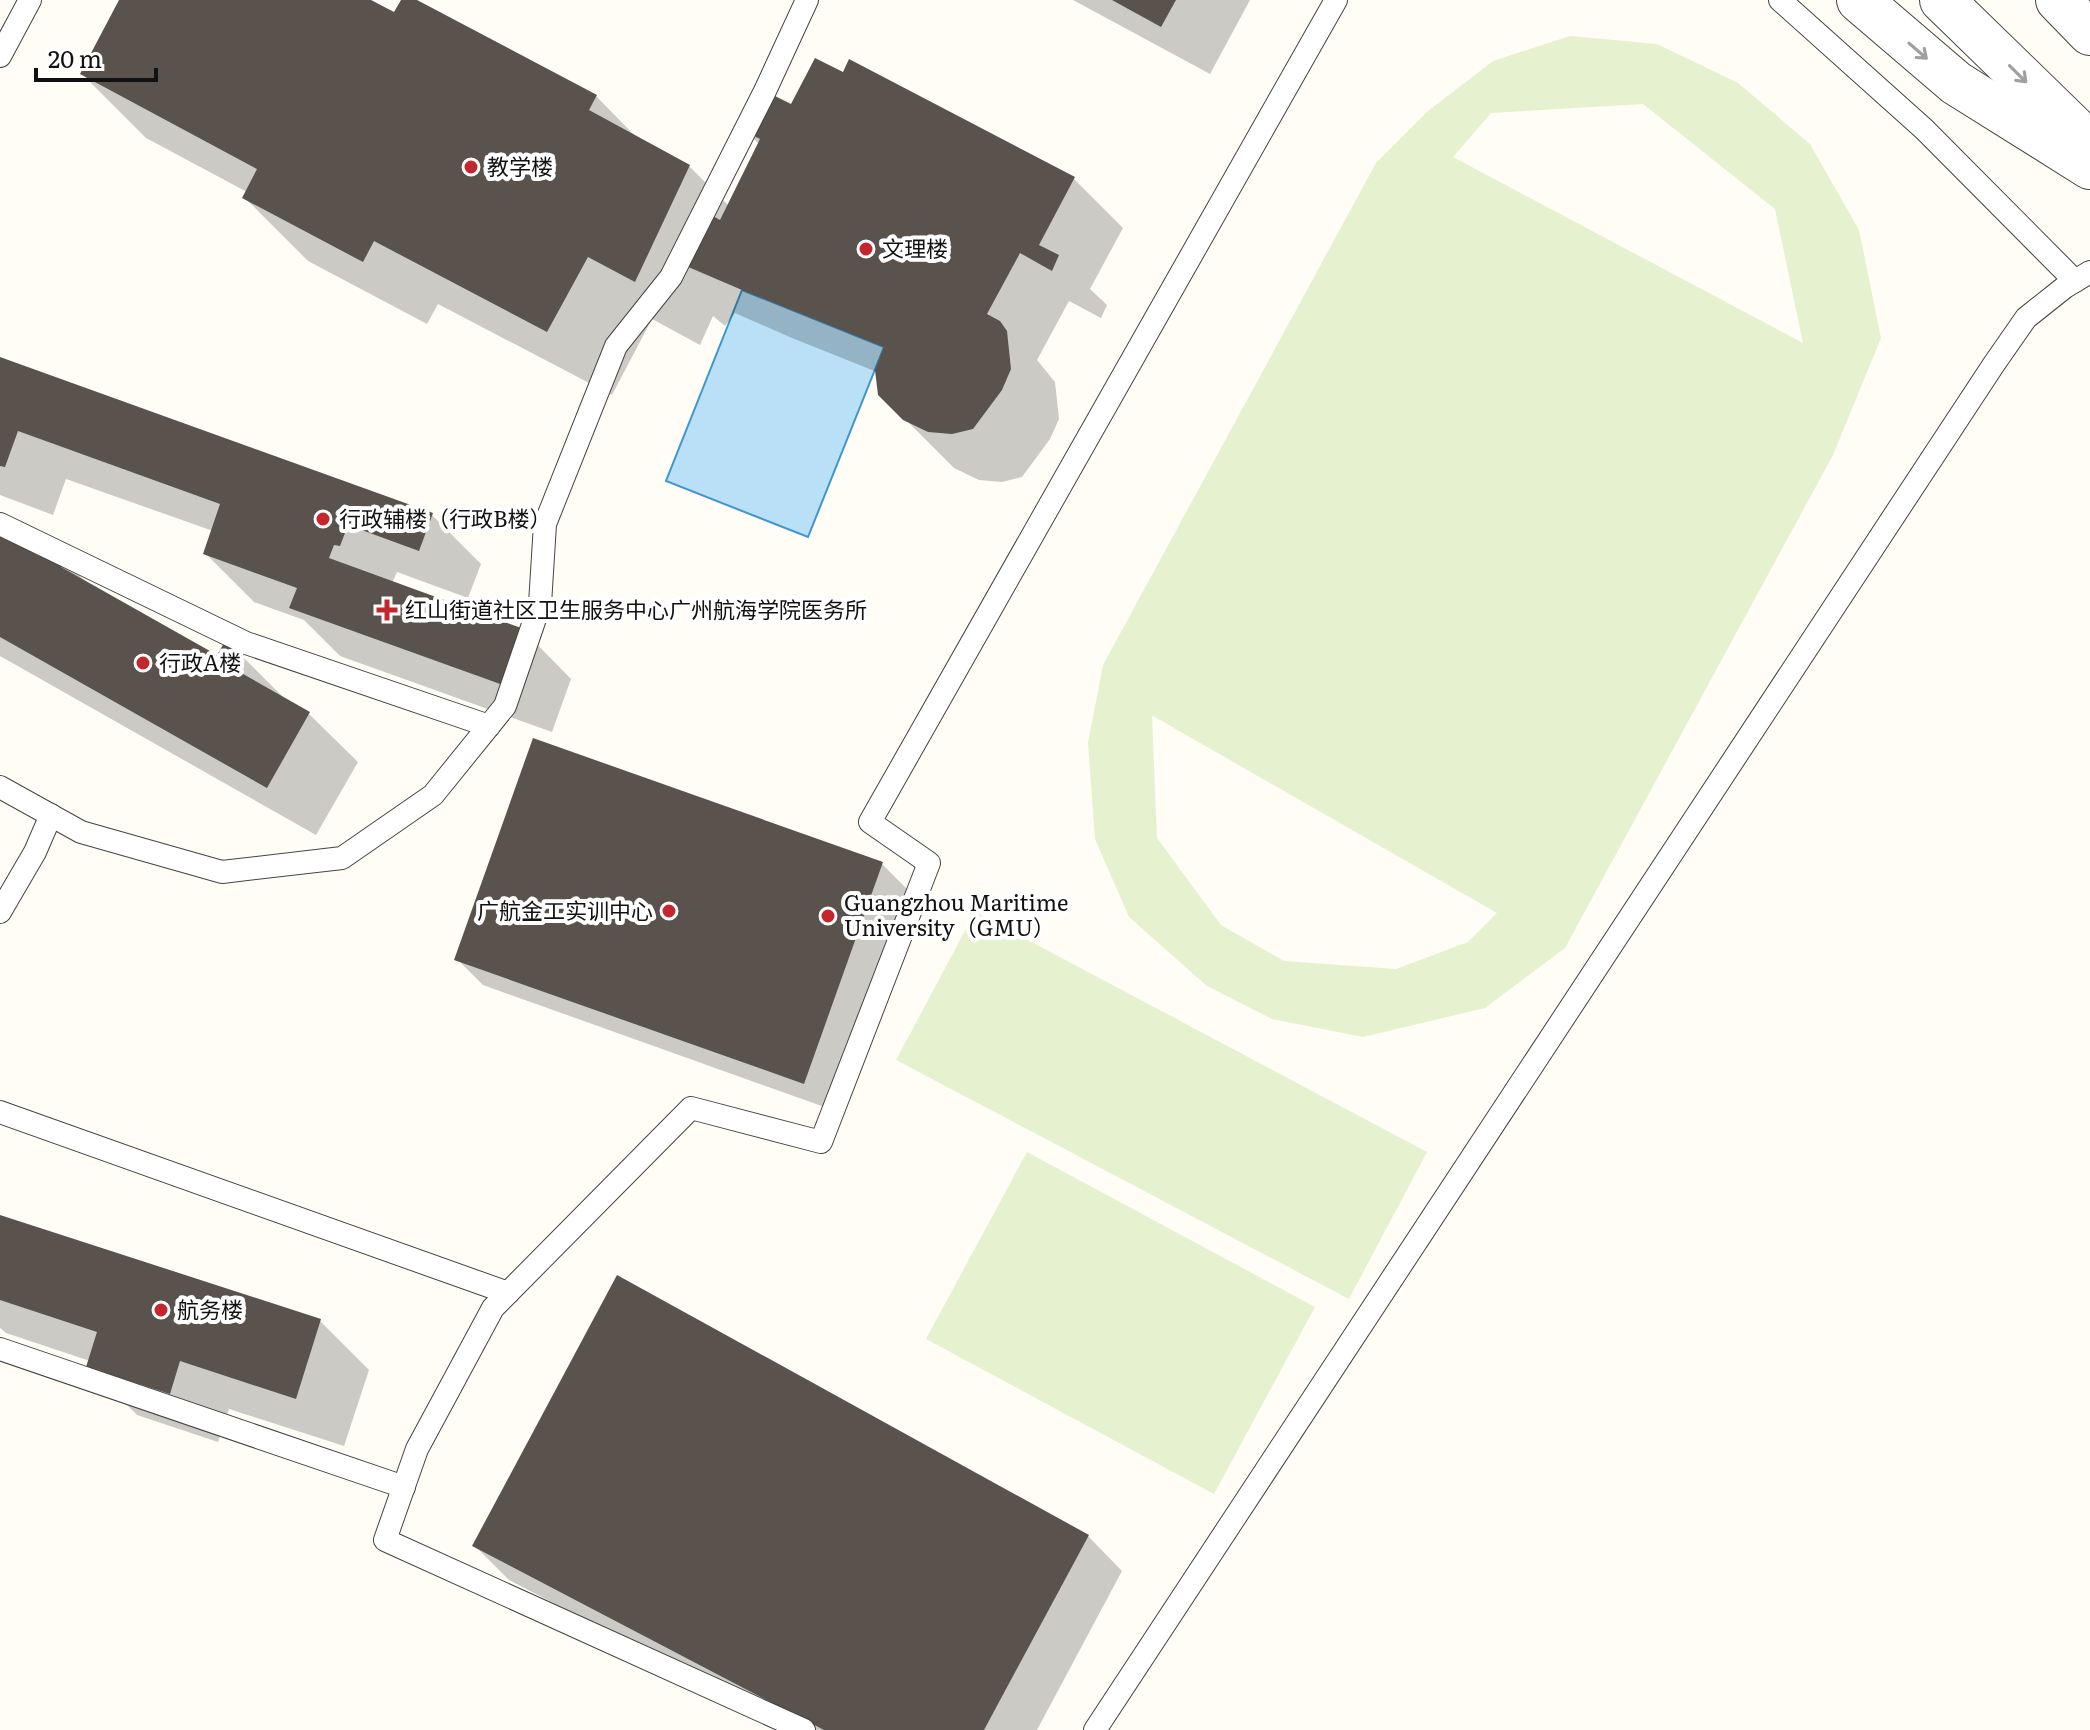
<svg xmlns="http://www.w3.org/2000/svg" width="2090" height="1730" font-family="Literata,'Noto Sans SC',serif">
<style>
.pitch{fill:#e6f2cf;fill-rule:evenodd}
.water{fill:#b9e0f7;stroke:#3f96cf;stroke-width:2}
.shadow{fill:#0003}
.building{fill:#5a524d}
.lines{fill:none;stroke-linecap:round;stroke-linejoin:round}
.service-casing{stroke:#444;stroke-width:24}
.minor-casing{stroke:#444;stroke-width:46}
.tertiary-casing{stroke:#444;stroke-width:46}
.service{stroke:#fff;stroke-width:22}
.minor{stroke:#fff;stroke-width:44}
.tertiary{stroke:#fff;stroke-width:44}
.oneway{stroke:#a0a0a0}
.poi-dot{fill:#c4262e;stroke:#fff;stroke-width:3}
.labels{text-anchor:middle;stroke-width:8;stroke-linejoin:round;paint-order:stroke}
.poi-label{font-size:22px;fill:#111;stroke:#fff;text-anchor:start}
</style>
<rect width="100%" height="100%" fill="#fffdf5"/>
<g class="pitch">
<path d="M1570,36L1657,44L1738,83L1810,144L1859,230L1881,338L1833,455L1565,948L1485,1008L1363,1037L1272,1019L1207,986L1129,917L1095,839L1088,743L1103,665L1376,163L1428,111L1493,61ZM1643,104L1775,209L1803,343L1453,157L1491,113ZM1152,717L1153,716L1497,913L1468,942L1396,969L1284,961L1221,925L1157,838Z"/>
<path d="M975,912L1427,1152L1349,1299L896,1060Z"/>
<path d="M1027,1152L1315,1307L1214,1494L926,1339Z"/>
</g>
<path class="water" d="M742,290L884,347L808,537L666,481Z"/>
<g class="shadow">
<path d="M121,0H367L395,15L403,0H413L596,96L638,139L689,166L729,206L760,145L746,131L792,107L843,75L850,62L1074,179L1123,228L1090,289L1107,305L1101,318L1069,301L1037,360L1055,382L1059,419L1050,439L1022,477L1002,482L979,480L954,468L880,394L877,372L792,338L735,313L725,326L713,316L700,345L652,319L612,395L438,304L427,324L308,261L244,197L247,192L146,138L82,74Z"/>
<path d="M1073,0H1250L1210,74Z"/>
<path d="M0,359L432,515L481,564L468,598L397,572L392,583L523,630L571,679L552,732L340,656L304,620L254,602L205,553L213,531L66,479L53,515L0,495Z"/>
<path d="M0,536L40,559L65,561L89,585L218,658L225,646L243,657L289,703L309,714L358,762L316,835L0,656Z"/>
<path d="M882,864L908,890L830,1109L483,985L457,959Z"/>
<path d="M0,1218L320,1321L369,1370L344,1446L229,1409L218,1442L137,1415L88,1366L90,1361L6,1333L0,1328Z"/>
<path d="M1088,1536L1122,1571L1037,1730H796L509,1580L474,1545Z"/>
</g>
<g class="building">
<path d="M119,0H371L394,12L401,0H417L597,95L589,110L690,165L635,282L588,257L547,332L374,241L363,262L242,198L257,169L80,74Z"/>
<path d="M1112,0H1176L1161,27Z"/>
<path d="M815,58L843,72L849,59L1075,177L1039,245L1059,255L1052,271L1020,253L987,314L1000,321L1007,331L1011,369L1002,390L973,429L952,434L928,432L903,420L878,395L875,370L884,347L742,290L686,266L704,211L720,220L760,139L744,131L765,91L791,104Z"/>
<path d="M0,357L433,513L419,551L348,525L340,546L334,545L329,558L524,629L503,685L289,608L297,588L203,554L220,504L18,431L5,467L0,466Z"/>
<path d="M0,534L39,556L44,547L66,559L61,567L217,655L224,643L244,655L236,670L310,712L267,788L0,637Z"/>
<path d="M533,738L883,862L804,1084L454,960Z"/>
<path d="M0,1215L321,1319L296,1399L180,1361L170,1394L86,1367L97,1332L0,1300Z"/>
<path d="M617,1275L1089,1535L984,1730H824L472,1546Z"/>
</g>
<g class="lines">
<g class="service-casing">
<g id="service">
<path d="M1780,0L1924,129L2075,281"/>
<path d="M0,56L30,0"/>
<path d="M0,524L246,643L489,726"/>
<path d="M0,787L81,832L222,872L342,858L433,795L505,706L540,604L545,524L616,346L671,277L765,91L807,0"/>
<path d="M0,912L35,852L51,815"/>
<path d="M0,1112L508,1293"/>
<path d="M0,1349L404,1487"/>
<path d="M804,1730L385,1540L417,1449L493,1308L691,1108L821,1142L929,863L870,822L1336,0"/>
<path d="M1095,1730L1994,364L2026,318L2065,287L2090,272"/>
</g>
</g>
<g class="minor-casing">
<path id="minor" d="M1859,0L1956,83L2090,167"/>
</g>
<g class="tertiary-casing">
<g id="tertiary">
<path d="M1942,0L2090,144"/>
<path d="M2058,0L2090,33"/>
</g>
</g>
<use href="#service" class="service"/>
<use href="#minor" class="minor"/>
<use href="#tertiary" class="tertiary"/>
</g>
<defs><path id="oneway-shaft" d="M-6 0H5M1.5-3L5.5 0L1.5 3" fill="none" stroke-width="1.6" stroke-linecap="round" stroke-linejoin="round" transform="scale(2)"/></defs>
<g class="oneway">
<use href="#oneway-shaft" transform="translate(1918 51) rotate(41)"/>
<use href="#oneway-shaft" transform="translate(2018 74) rotate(45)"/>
</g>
<g class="poi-dot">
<circle cx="471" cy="167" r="8"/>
<circle cx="866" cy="249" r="8"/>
<circle cx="323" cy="519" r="8"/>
<path d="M383 598h8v8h8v8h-8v8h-8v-8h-8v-8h8z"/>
<circle cx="143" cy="663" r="8"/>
<circle cx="669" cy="911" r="8"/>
<circle cx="828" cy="916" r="8"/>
<circle cx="161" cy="1310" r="8"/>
</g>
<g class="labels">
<g class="poi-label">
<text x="487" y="175">教学楼</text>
<text x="882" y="257">文理楼</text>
<text x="339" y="527">行政辅楼（行政B楼）</text>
<text x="405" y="618">红山街道社区卫生服务中心广州航海学院医务所</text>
<text x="159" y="671">行政A楼</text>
<text x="844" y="911">Guangzhou Maritime<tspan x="844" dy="25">University（GMU）</tspan></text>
<text x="653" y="919" text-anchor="end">广航金工实训中心</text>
<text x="177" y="1318">航务楼</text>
</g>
</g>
<path d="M36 68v12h120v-12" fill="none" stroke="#111111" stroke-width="4"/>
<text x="48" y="68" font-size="24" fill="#111111" stroke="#ffffff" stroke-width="6" paint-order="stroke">20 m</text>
</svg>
